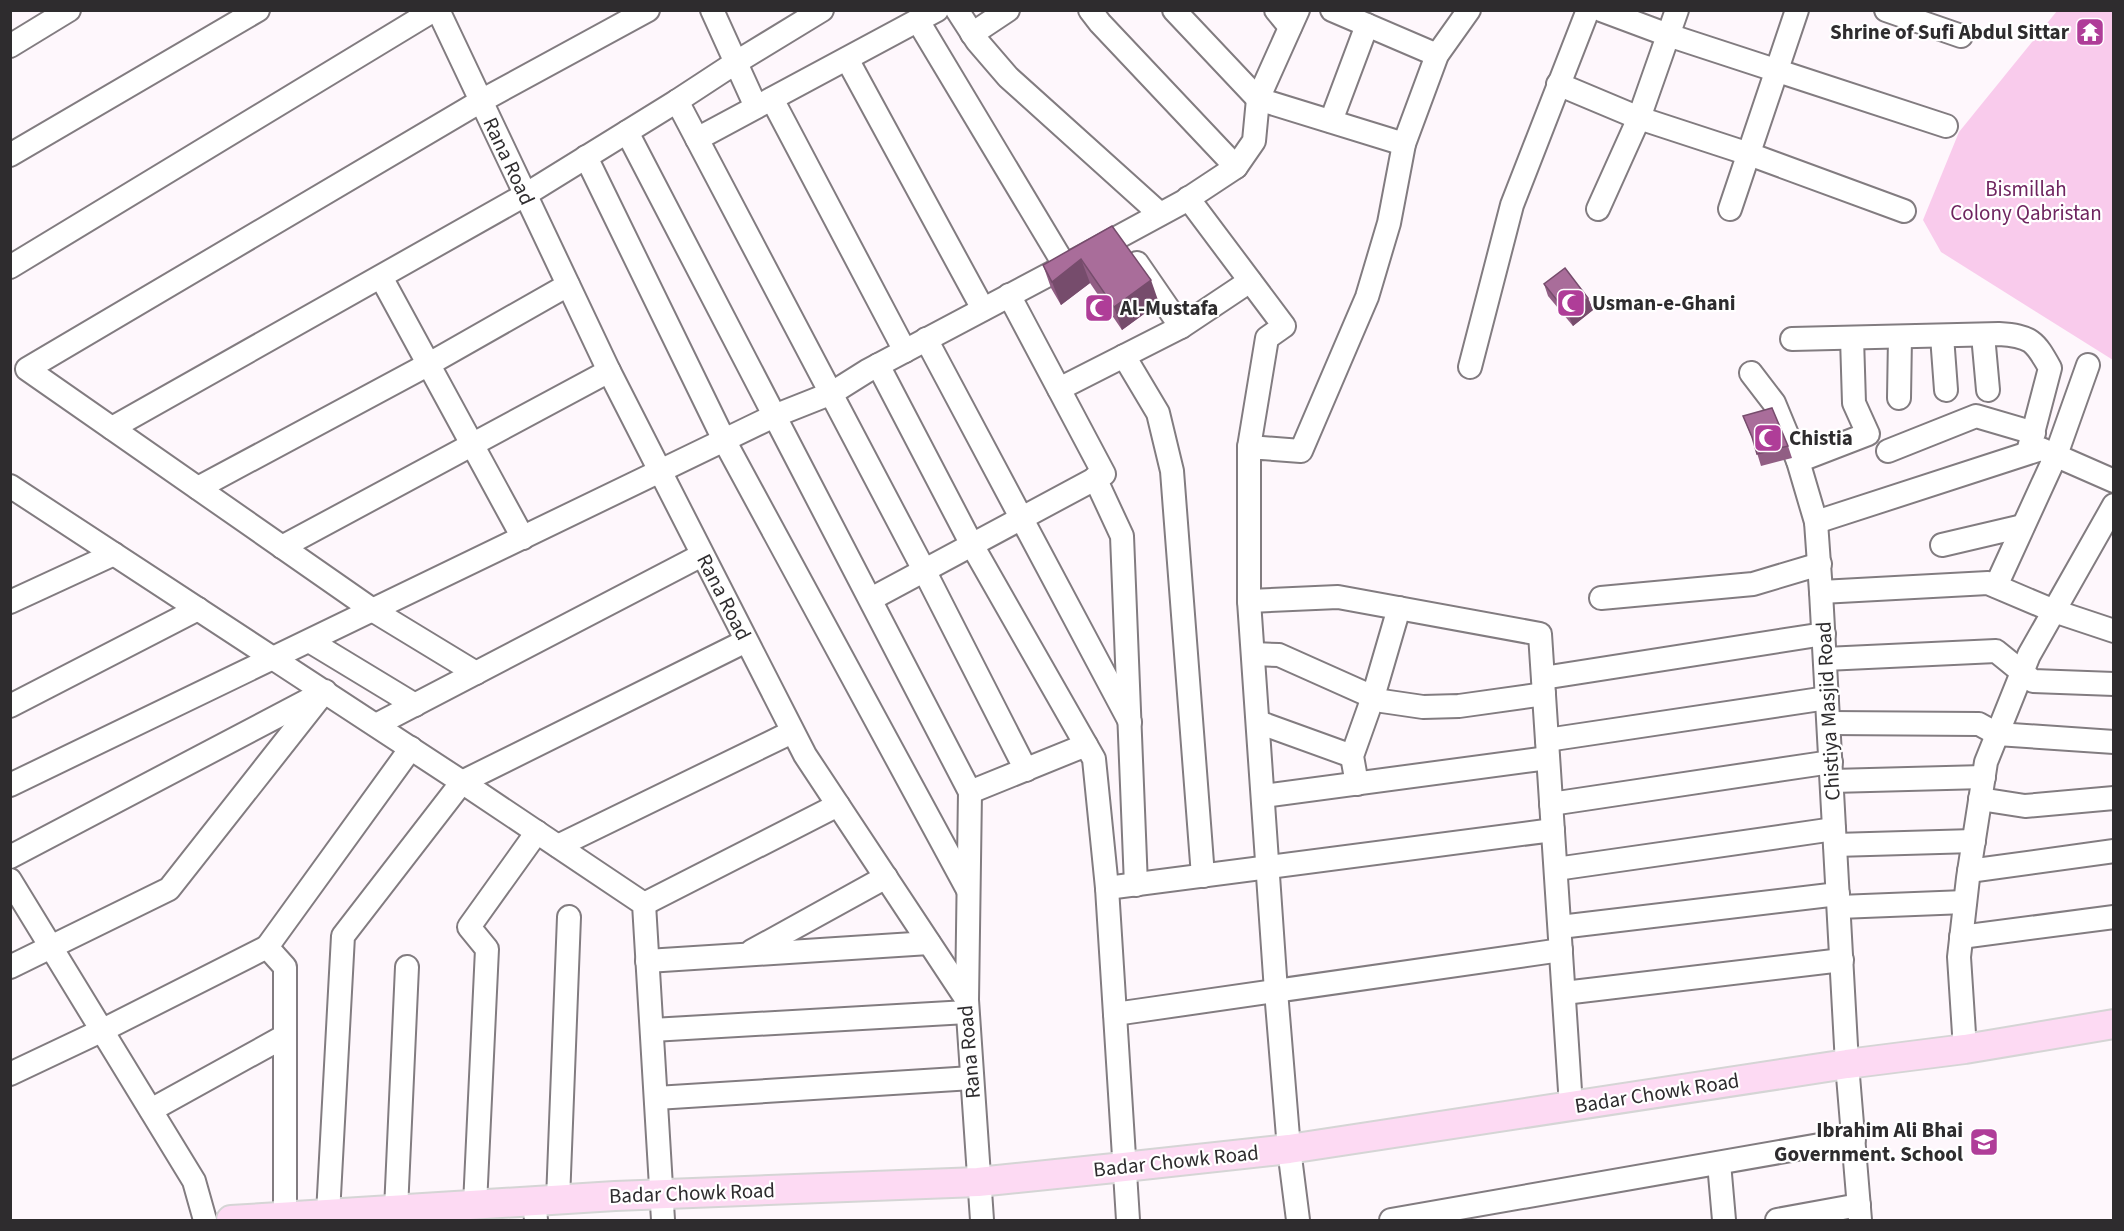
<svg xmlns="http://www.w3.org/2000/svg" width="2124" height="1231" font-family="'Source Sans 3',sans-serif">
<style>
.green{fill:#f9cbec}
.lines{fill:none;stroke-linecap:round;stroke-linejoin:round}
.minor-casing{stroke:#827c80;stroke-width:26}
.major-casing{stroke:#d5d5d5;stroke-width:32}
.minor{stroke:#fff;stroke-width:22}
.major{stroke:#fddaf3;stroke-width:28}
.wall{fill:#915e84}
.shaded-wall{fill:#764c6c}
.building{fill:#a96d9a;stroke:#764c6c;stroke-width:1.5}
.labels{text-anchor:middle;stroke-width:4.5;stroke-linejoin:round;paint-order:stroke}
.poi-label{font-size:21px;font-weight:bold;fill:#2e2c2e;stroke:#fff;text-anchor:start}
.street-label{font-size:21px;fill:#2e2c2e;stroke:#fff}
.park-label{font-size:21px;fill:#6e245f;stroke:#fff}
</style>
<rect width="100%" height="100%" fill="#fef7fc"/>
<path class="green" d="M2057,11H2113V360L1941,252L1923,220L1959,132Z"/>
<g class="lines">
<g class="minor-casing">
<g id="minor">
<path d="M438,10L609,371L805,755L967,1000L982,1220"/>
<path d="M712,10L756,107"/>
<path d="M957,10L977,41L1008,77L1160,214"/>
<path d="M1090,10L1100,23L1236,167"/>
<path d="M1174,10L1258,99L1404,144"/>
<path d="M1276,10L1290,27"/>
<path d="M1332,10L1437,55"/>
<path d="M1601,10L1668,35L1946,126"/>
<path d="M1886,10L1961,36"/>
<path d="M918,21L1065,266"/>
<path d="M972,34L1008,10"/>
<path d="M10,46L69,10"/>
<path d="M847,59L983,309"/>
<path d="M1558,84L1639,118L1749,154L1904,211"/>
<path d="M772,99L905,351"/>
<path d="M677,101L924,570L1026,770"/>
<path d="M1331,121L1367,25"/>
<path d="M627,132L970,792L967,1000"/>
<path d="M697,139L937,10"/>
<path d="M10,155L258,10"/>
<path d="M586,157L724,440L968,890"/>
<path d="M1188,198L1284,326L1267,338L1249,447"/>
<path d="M1598,209L1639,118L1677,10"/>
<path d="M1730,209L1797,10"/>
<path d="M1137,263L1181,327"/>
<path d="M10,267L434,10"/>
<path d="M381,277L523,538"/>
<path d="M1983,335L1988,390"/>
<path d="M1942,336L1946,390"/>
<path d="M926,339L1130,722"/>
<path d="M1792,339L1999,334C2031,336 2035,341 2050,368L2028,452"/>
<path d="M1124,356L1158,413L1172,471L1203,876"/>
<path d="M878,365L972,545L1094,759L1107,888L1128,1220"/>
<path d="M1470,367L1512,205L1588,10"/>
<path d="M1751,373L1774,403L1798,461L1816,522L1821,592L1847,1064L1860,1220"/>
<path d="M1059,389L1181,327L1250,281"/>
<path d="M1899,398L1900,337"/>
<path d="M112,428L525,195L677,101L735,63L822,10"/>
<path d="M1888,451L1976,416L2034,433"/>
<path d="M1798,461L1868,434L1854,403L1852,338"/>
<path d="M1095,478L1122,536L1136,885"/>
<path d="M10,486L462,782L644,904L663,1220"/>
<path d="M198,488L429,364L568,285"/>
<path d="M1816,522L2041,449L2114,481"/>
<path d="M1942,545L2023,526"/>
<path d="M282,547L609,371"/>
<path d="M1996,586L2056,455L2088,365"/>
<path d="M1821,592L1988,583L2054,611L2114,631"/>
<path d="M1601,598L1753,584L1820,564"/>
<path d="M871,599L1104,474L1009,295"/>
<path d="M1249,601L1338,597L1540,634L1571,1106"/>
<path d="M10,602L114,554"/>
<path d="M311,642L415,705"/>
<path d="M1253,654L1279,655L1382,701L1423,707L1459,706L1544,694"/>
<path d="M1825,659L1996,651L2033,681L2114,684"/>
<path d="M476,673L374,611L27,369L481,101L648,10"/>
<path d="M1543,678L1824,634"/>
<path d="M10,706L198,609"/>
<path d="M1258,722L1352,756"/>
<path d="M1829,723L1979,724L1997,734L2114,742"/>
<path d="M376,725L702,555"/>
<path d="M1547,740L1827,698"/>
<path d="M1832,781L1984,777"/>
<path d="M1357,784L1352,756L1373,697L1399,608"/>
<path d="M10,785L774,416L832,393L867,371L1065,266L1183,202L1236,167L1254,141L1258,99L1298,10"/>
<path d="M970,792L1086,745"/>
<path d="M1263,796L1548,758"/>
<path d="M1980,799L2025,806L2114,798"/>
<path d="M1551,804L1831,762"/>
<path d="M1835,845L1974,841"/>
<path d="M558,846L792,732"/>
<path d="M10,857L318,695"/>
<path d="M1556,869L1834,829"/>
<path d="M1969,871L2114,851"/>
<path d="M10,880L194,1181L205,1220"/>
<path d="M1107,888L1553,830"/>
<path d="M644,904L838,805"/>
<path d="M1839,907L1965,902"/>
<path d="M1560,927L1838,894"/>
<path d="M1961,937L2114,917"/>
<path d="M267,947L411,748"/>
<path d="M752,951L886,877"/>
<path d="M647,961L929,943"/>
<path d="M10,967L169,889L325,691"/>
<path d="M1564,993L1842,960"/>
<path d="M1115,1014L1561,950"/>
<path d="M652,1030L967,1012"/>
<path d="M1965,1049L1959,957L1968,878L1986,762L2029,655L2114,505"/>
<path d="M10,1074L103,1030L267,947L285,967V1217"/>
<path d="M656,1098L972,1078"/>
<path d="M151,1110L285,1036"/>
<path d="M1719,1163L1724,1220"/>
<path d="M558,1200L569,917"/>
<path d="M534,1201L536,1220"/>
<path d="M475,1205L487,949L469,927L537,832"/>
<path d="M396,1210L407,967"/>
<path d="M328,1214L343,936L462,782L746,641"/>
<path d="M1298,1220L1289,1149L1276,991L1249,601V447L1301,451L1367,297L1389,223L1404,144L1437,55L1469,10"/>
<path d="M1391,1220L1854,1139"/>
<path d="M1777,1220L1859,1205"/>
</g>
</g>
<g class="major-casing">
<path id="major" d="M231,1220L615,1196L978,1182L1124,1167L1289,1149L1847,1064L1965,1049L2114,1024"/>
</g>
<use href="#minor" class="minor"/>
<use href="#major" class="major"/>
</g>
<g class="wall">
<path d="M1112,226L1159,303L1122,330L1090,283L1061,305L1051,288L1043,265Z"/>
<path d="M1544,284L1588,298L1593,310L1573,326L1548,296Z"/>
<path d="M1743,416L1788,446L1792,458L1761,466L1754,443Z"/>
</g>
<g class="shaded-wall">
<path d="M1081,259L1090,283L1061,305L1052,282Z"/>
<path d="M1151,280L1159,303L1122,330L1114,307Z"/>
<path d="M1588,298L1593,310L1573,326L1568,314Z"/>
</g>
<g class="building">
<path d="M1112,226L1151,280L1114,307L1081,259L1052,282L1043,265Z"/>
<path d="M1565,268L1588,298L1568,314L1544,284Z"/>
<path d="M1772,408L1788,446L1757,454L1752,437L1743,416Z"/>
</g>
<defs>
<g id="temple-square" transform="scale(1.5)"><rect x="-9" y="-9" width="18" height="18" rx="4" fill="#af3d98" stroke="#fff"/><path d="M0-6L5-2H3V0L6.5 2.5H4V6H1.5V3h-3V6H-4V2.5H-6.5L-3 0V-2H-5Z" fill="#fff"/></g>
<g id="mosque-square" transform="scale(1.5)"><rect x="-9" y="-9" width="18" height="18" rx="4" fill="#af3d98" stroke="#fff"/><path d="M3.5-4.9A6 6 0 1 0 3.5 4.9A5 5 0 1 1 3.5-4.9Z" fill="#fff"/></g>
<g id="school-square" transform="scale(1.5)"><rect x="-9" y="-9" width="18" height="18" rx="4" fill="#af3d98" stroke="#fff"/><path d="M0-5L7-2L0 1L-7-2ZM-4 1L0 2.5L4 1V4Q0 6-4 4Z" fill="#fff"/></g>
</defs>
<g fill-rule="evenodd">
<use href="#temple-square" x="2090" y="32"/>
<use href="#mosque-square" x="1571" y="303"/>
<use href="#mosque-square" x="1099" y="308"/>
<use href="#mosque-square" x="1768" y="438"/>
<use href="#school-square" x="1984" y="1142"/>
</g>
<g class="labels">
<g class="poi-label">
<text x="2069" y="39" text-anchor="end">Shrine of Sufi Abdul Sittar</text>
<text x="1592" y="310">Usman-e-Ghani</text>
<text x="1120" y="315">Al-Mustafa</text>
<text x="1789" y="445">Chistia</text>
<text x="1963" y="1137" text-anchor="end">Ibrahim Ali Bhai<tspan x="1963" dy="24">Government. School</tspan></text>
</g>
<g class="street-label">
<text transform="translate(509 161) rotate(65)" y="7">Rana Road</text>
<text transform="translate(724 597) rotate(63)" y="7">Rana Road</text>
<text transform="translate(1828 711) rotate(-93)" y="7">Chistiya Masjid Road</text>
<text transform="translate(969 1052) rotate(-95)" y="7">Rana Road</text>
<text transform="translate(1657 1093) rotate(-9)" y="7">Badar Chowk Road</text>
<text transform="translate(1176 1161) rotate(-6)" y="7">Badar Chowk Road</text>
<text transform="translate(692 1193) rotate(-2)" y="7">Badar Chowk Road</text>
</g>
<g class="park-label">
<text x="2026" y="196">Bismillah<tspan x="2026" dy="24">Colony Qabristan</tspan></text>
</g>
</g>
<rect width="2124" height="1231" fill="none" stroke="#2e2c2e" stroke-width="24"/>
</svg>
